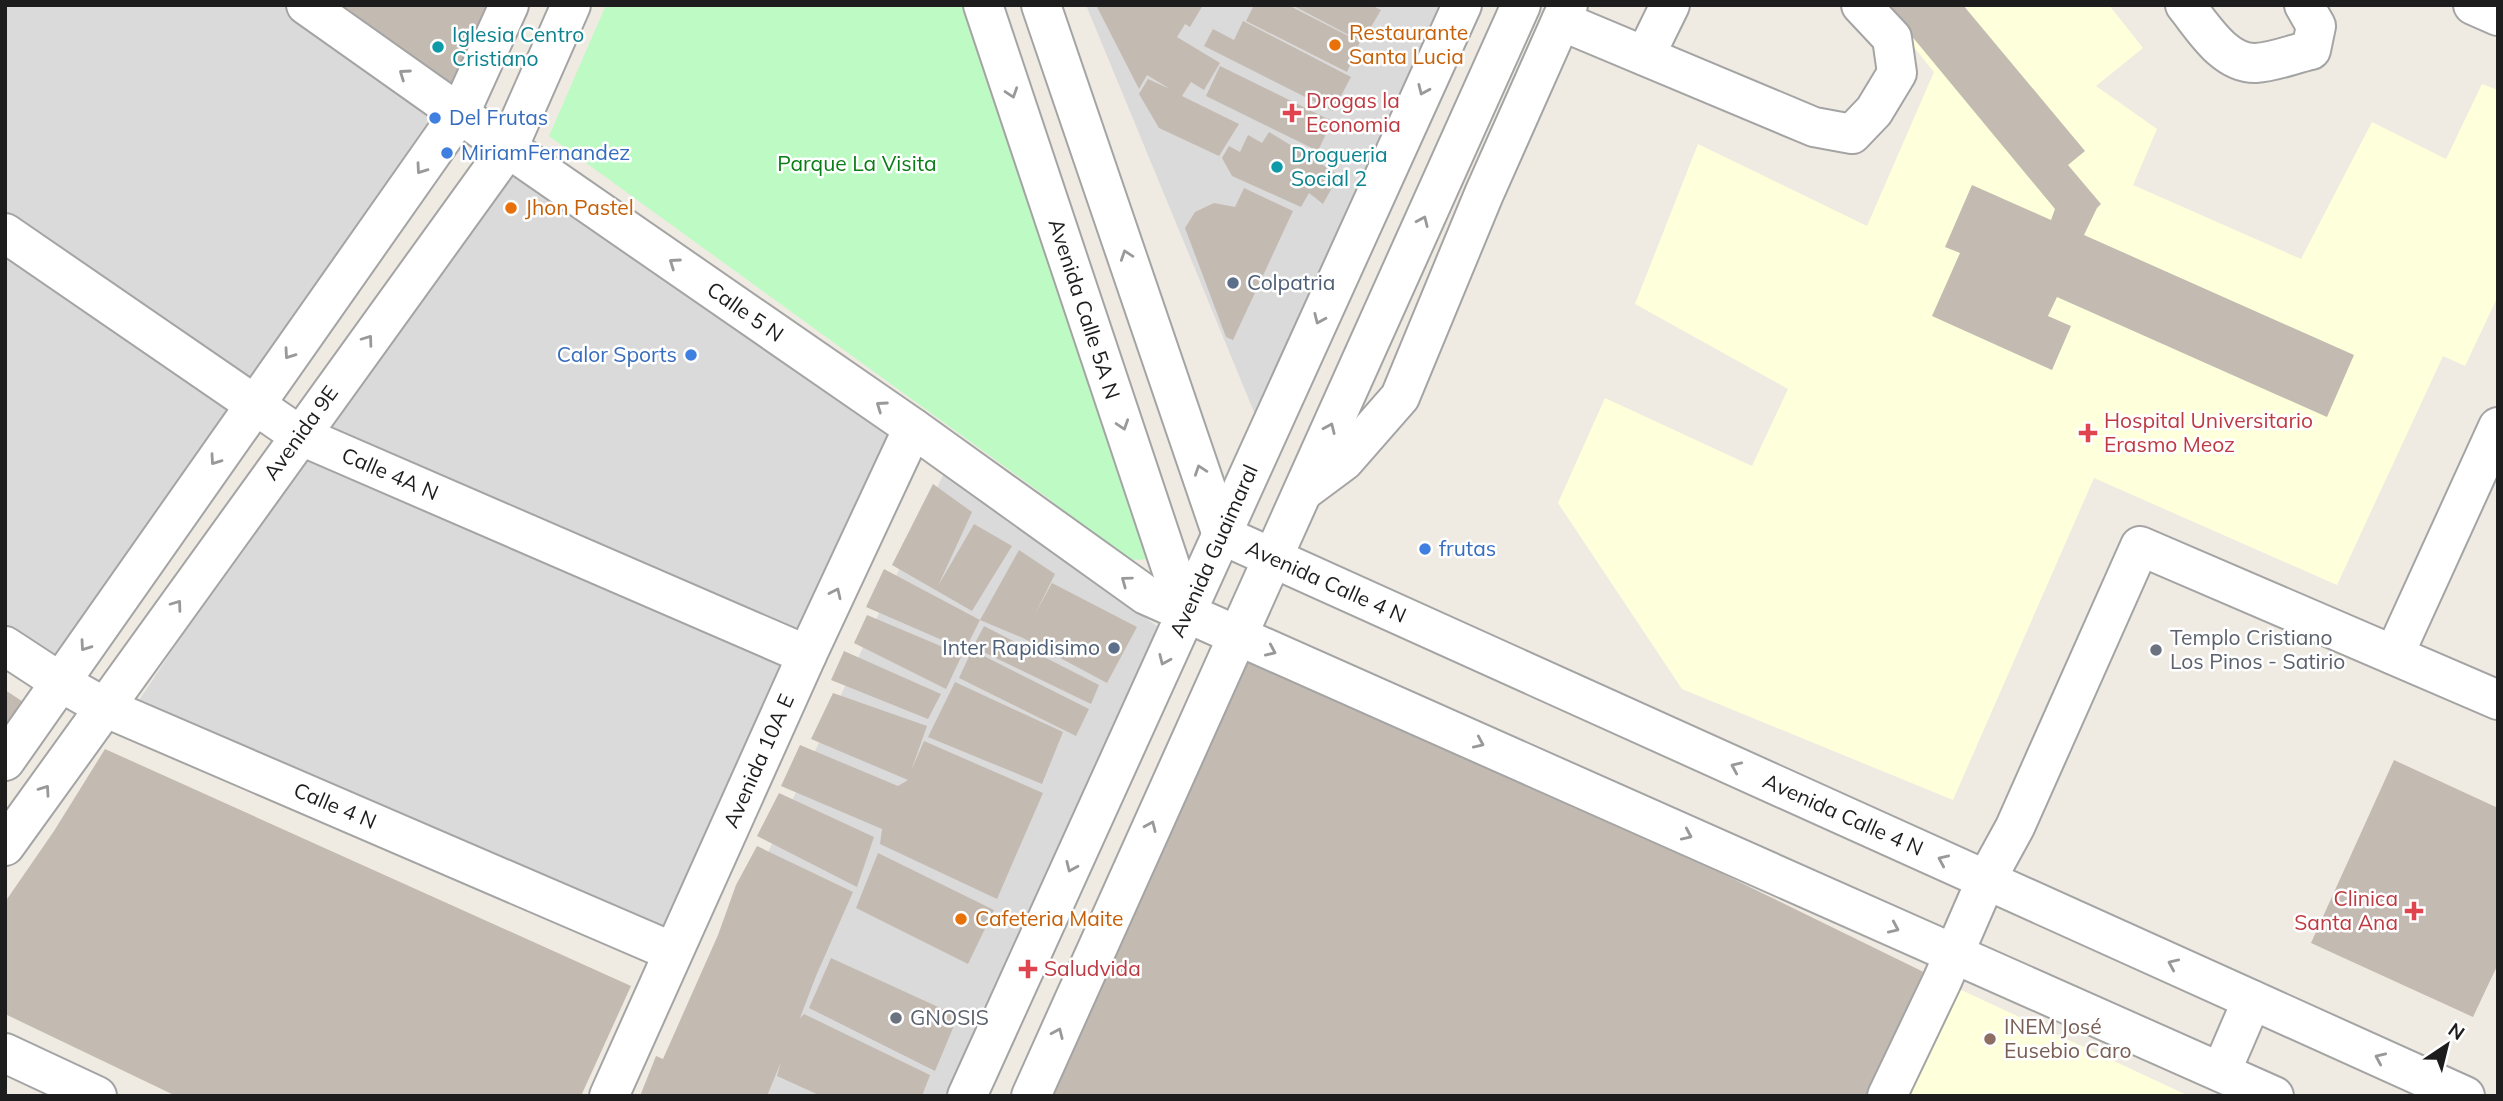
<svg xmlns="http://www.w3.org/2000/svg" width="2503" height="1101" font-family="Mulish,sans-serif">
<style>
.residential{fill:#dbdada}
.education{fill:#feffdb}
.park{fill:#befac4}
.building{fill:#c3bab2}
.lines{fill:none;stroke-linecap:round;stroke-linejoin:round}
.minor-casing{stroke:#a4a4a4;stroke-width:42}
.minor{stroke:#fff;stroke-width:38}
.oneway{stroke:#999}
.food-dot{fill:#e8710a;stroke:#fff;stroke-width:2.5}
.culture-dot{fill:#0f9aa8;stroke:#fff;stroke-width:2.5}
.health-dot{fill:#e0444e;stroke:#fff;stroke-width:2.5}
.shop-dot{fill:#3f7fe0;stroke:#fff;stroke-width:2.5}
.service-dot{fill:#5c6f8a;stroke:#fff;stroke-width:2.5}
.worship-dot{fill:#6b7280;stroke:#fff;stroke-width:2.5}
.education-dot{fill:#8d6e63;stroke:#fff;stroke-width:2.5}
.labels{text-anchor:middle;stroke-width:5;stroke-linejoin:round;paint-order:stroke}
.food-label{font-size:21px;fill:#c56008;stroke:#fff;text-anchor:start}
.culture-label{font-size:21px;fill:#0d838f;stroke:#fff;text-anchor:start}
.health-label{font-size:21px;fill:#be3a42;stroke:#fff;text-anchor:start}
.shop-label{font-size:21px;fill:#366cbe;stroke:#fff;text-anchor:start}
.park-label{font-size:21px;fill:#097d15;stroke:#fff}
.service-label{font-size:21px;fill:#4e5e75;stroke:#fff;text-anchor:start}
.street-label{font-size:21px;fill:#1d1d1d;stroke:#fff}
.worship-label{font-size:21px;fill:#5b616d;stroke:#fff;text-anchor:start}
.education-label{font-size:21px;fill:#785e54;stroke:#fff;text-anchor:start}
</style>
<rect width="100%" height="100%" fill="#efebe3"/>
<g class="residential">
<path d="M5,5H293L448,117L259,384L5,215Z"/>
<path d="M1086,5H1452L1259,424Z"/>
<path d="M500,160L918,453L826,641L312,433Z"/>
<path d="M5,250L237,408L52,666L5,634Z"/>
<path d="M302,454L807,673L677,955L128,717Z"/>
<path d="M944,473L1161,629L957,1096H655Z"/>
</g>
<g class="education">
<path d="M1880,5H2109L2143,48L2096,86L2157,129L2133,185L2301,259L2372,122L2446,159L2482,84L2498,90V296L2465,366L2443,356L2337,585L2094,478L1953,800L1682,689L1558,503L1605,398L1752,466L1788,389L1635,304L1698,144L1867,226L1934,72Z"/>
<path d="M1942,981L2189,1096H1887Z"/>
</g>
<path class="park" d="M606,5H969L1162,559L1124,560L1048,498L549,136Z"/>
<g class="building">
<path d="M342,5H496L457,89Z"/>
<path d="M1096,5H1203L1190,27L1185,24L1177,37L1220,63L1204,90L1191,82L1182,96L1239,124L1219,156L1159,128L1139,94L1148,79L1170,89L1147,75L1139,89Z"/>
<path d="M1254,5H1288L1360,42L1347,72L1246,21Z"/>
<path d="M1292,5H1371L1381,10L1362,42Z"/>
<path d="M1886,5H1963L2085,151L2068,165L2101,204L2097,208L2084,235L2354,355L2327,417L2057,297L2048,316L2071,326L2052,370L1932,316L1960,253L1945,247L1972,185L2051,220L2055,209Z"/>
<path d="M1243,21L1351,77L1333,111L1204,46L1213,29L1234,40Z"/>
<path d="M1220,66L1332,121L1318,151L1206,96Z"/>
<path d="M1269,132L1339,175L1323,204L1309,193L1301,207L1232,176L1222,158L1229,146L1240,152L1248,135L1262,143Z"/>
<path d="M1244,188L1293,211L1233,340L1226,337L1185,228L1195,212L1214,203L1235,207Z"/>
<path d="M933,484L972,512L938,586L974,524L1012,546L972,611L892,565Z"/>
<path d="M1019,550L1055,574L1035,614L1052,583L1137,627L1107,683L1023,638L980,620Z"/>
<path d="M884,569L980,620L965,650L866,607Z"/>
<path d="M867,615L962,655L946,689L854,643Z"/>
<path d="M984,626L1099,685L1091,704L973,647Z"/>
<path d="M1236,636L1942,981L1887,1096H1031Z"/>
<path d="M972,650L1089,709L1076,736L959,678Z"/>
<path d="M844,651L941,694L928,719L831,680Z"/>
<path d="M955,682L1063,732L1042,784L928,737Z"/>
<path d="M5,690L31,707L5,744Z"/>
<path d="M833,693L927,726L911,771L924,741L1043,793L997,899L880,844L882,829L781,786L800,745L898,786L908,780L811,739Z"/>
<path d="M105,749L631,986L581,1096H176L5,1014V902L54,831Z"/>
<path d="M2394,760L2498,808V964L2473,1017L2311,943Z"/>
<path d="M779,793L874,837L857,887L757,836Z"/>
<path d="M757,846L853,892L816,976L800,1018L804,1014L930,1075L922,1096H821L777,1076L781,1062L767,1096H640L656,1056L663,1059L718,935L736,885Z"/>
<path d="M878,853L994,910L968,964L856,908Z"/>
<path d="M831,958L958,1016L935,1071L809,1008Z"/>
</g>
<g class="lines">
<g class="minor-casing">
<g id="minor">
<path d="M306,5L508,148L913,428L1146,595L2274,1096"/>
<path d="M983,5L1186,613"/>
<path d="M1041,5L1222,535L2465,1096"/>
<path d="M2185,5C2203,27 2224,64 2256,63C2274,62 2293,54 2311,50L2316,26L2304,5"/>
<path d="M2473,5L2498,16"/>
<path d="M1561,21L1814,127L1852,134L1874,111L1897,73L1892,38L1861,5"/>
<path d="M1645,56L1670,5"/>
<path d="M5,233L299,435L807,655"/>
<path d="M1305,490L1344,461L1400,397L1484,194L1568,5"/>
<path d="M5,646L60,682L104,707L673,952"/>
<path d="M2394,655L2498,427"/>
<path d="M5,761L460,113L509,5"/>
<path d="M5,846L508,148L571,5"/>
<path d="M5,1053L97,1096"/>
<path d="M2221,1072L2252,1000"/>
<path d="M609,1096L807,655L913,428"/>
<path d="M967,1096L1462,5"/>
<path d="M1031,1096L1521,5"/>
<path d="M1887,1096L1942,981L1986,880L2015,827L2140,546L2498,700"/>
</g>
</g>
<use href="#minor" class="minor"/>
</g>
<defs><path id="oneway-chevron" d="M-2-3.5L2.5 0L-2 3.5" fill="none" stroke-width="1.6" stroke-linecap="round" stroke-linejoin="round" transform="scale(1.75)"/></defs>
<g class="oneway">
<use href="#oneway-chevron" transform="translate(404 74) rotate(-145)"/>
<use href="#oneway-chevron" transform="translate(1423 90) rotate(114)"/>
<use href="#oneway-chevron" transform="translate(1012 93) rotate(72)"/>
<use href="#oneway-chevron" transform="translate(421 169) rotate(125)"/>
<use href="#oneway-chevron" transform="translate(1423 221) rotate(-66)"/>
<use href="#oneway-chevron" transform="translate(1126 255) rotate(-109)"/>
<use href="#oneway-chevron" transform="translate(674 263) rotate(-145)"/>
<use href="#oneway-chevron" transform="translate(1319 319) rotate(114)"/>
<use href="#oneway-chevron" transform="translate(368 340) rotate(-54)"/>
<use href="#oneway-chevron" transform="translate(289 354) rotate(125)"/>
<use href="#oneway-chevron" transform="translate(881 406) rotate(-145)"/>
<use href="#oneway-chevron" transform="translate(1123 425) rotate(72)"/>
<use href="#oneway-chevron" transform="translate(1330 428) rotate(-66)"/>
<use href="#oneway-chevron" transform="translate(215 460) rotate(125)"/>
<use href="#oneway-chevron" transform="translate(1200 470) rotate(-109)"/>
<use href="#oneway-chevron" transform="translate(1126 581) rotate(-144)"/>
<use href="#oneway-chevron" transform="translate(836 593) rotate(-65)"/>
<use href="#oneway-chevron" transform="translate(177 605) rotate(-54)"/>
<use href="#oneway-chevron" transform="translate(85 646) rotate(125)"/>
<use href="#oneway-chevron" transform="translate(1271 651) rotate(24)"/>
<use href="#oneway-chevron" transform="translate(1164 660) rotate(114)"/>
<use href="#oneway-chevron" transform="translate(1479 743) rotate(24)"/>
<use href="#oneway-chevron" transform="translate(1736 767) rotate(-156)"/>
<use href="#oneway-chevron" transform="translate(45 790) rotate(-55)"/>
<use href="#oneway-chevron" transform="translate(1151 826) rotate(-66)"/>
<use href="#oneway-chevron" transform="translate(1687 835) rotate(24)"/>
<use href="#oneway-chevron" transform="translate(1943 860) rotate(-156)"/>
<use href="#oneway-chevron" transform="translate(1071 867) rotate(114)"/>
<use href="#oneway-chevron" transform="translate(1894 928) rotate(24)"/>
<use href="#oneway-chevron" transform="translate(2173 964) rotate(-156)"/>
<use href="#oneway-chevron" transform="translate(1058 1033) rotate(-66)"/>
<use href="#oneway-chevron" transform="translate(2380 1058) rotate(-156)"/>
</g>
<g class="food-dot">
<circle cx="1335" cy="45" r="7"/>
<circle cx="511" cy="208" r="7"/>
<circle cx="961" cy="919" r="7"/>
</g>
<g class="culture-dot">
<circle cx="438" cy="47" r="7"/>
<circle cx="1277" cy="167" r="7"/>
</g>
<g class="health-dot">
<path d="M1288.5 102.5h7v7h7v7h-7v7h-7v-7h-7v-7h7z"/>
<path d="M2084.5 422.5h7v7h7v7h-7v7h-7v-7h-7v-7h7z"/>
<path d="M2410.5 900.5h7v7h7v7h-7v7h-7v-7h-7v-7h7z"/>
<path d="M1024.5 958.5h7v7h7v7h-7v7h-7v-7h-7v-7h7z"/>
</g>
<g class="shop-dot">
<circle cx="435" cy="118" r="7"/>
<circle cx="447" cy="153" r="7"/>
<circle cx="691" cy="355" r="7"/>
<circle cx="1425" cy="549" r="7"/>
</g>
<g class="service-dot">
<circle cx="1233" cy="283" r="7"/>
<circle cx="1114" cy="648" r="7"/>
</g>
<g class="worship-dot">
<circle cx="2156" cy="650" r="7"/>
<circle cx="896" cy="1018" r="7"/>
</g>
<circle class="education-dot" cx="1990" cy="1039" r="7"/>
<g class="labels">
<g class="food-label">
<text x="1349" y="40">Restaurante<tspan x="1349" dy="24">Santa Lucia</tspan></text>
<text x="525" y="215">Jhon Pastel</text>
<text x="975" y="926">Cafeteria Maite</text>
</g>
<g class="culture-label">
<text x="452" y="42">Iglesia Centro<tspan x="452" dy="24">Cristiano</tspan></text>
<text x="1291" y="162">Drogueria<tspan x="1291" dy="24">Social 2</tspan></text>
</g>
<g class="health-label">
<text x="1306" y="108">Drogas la<tspan x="1306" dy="24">Economia</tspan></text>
<text x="2104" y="428">Hospital Universitario<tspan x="2104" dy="24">Erasmo Meoz</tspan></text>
<text x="2398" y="906" text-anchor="end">Clinica<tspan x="2398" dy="24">Santa Ana</tspan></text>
<text x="1044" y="976">Saludvida</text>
</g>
<g class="shop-label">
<text x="449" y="125">Del Frutas</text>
<text x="461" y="160">MiriamFernandez</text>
<text x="677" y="362" text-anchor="end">Calor Sports</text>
<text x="1439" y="556">frutas</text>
</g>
<g class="park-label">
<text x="857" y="171">Parque La Visita</text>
</g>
<g class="service-label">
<text x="1247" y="290">Colpatria</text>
<text x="1100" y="655" text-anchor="end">Inter Rapidisimo</text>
</g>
<g class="street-label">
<text transform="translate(1084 309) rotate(72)" y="7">Avenida Calle 5A N</text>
<text transform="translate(745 312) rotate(35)" y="7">Calle 5 N</text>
<text transform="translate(301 433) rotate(-54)" y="7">Avenida 9E</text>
<text transform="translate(390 474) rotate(23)" y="7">Calle 4A N</text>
<text transform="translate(1214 551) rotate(-66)" y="7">Avenida Guaimaral</text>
<text transform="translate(1326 582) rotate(24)" y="7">Avenida Calle 4 N</text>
<text transform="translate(759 761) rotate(-66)" y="7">Avenida 10A E</text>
<text transform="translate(335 806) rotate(23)" y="7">Calle 4 N</text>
<text transform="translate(1843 815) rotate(24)" y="7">Avenida Calle 4 N</text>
</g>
<g class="worship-label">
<text x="2170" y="645">Templo Cristiano<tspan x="2170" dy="24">Los Pinos - Satirio</tspan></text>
<text x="910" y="1025">GNOSIS</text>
</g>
<g class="education-label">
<text x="2004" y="1034">INEM José<tspan x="2004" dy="24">Eusebio Caro</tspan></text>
</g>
</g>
<rect width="2503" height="1101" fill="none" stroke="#1d1d1d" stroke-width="14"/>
<g transform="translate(2447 1045) rotate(35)" stroke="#ffffff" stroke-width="5" paint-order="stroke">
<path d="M0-5L12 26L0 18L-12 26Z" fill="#1d1d1d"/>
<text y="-10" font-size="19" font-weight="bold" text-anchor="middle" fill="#1d1d1d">N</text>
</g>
</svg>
